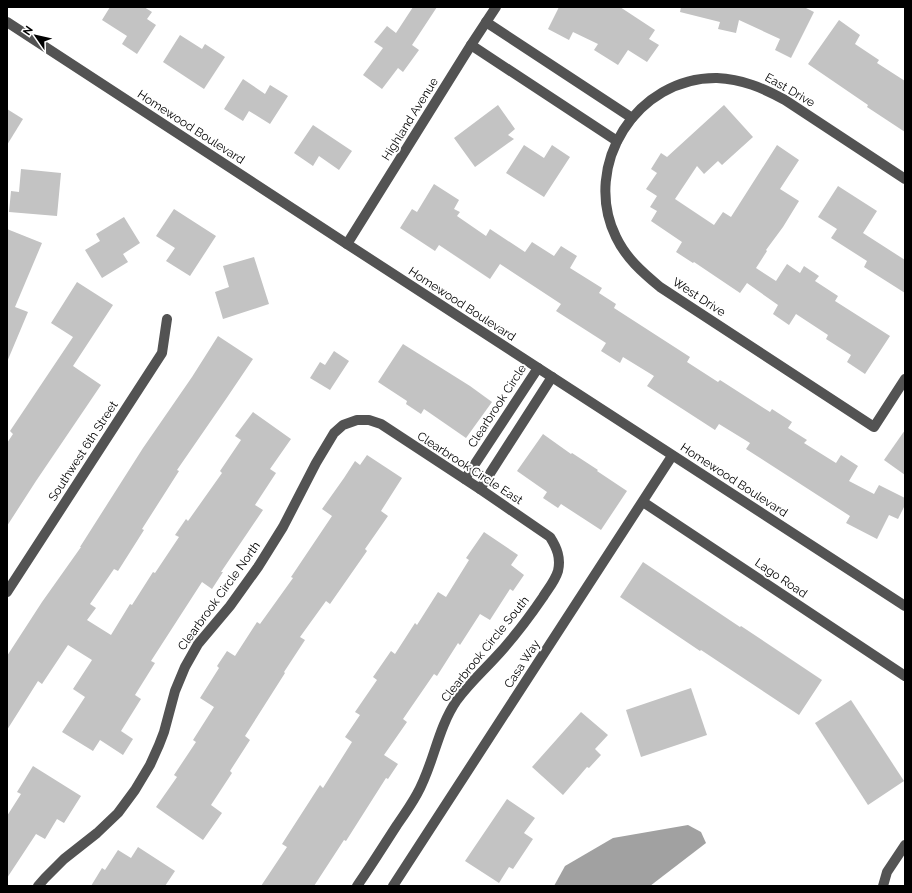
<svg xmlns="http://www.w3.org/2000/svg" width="912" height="893" font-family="Raleway,sans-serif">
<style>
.water{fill:#a1a1a1}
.building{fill:#c3c3c3}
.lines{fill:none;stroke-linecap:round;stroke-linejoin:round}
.minor{stroke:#535353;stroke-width:10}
.labels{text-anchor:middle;stroke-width:4;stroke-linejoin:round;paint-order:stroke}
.street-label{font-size:12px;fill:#000;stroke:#fff}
</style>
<rect width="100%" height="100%" fill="#fff"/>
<path class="water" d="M688,825L701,832L706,843L650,886H554L565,866L613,838Z"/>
<g class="building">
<path d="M110,7H144L152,12L147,19L156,25L137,54L122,44L127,36L102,20Z"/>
<path d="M413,7H437L412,45L419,50L403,72L398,68L382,89L363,75L383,48L374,42L387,26L396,33Z"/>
<path d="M559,7H620L655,30L649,39L659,45L647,62L628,50L618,65L594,50L598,44L573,32L569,40L548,29Z"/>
<path d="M681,7H804L814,12L791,58L775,50L780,39L739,20L736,33L718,29L720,22L680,12Z"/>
<path d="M839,20L860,35L855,44L879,60L877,63L905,81V132L867,107L868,105L808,64Z"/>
<path d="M180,35L202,49L205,44L225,57L204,89L163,62Z"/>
<path d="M243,79L265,94L270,85L288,96L270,124L249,111L243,121L224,109Z"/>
<path d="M498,105L515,129L508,135L514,139L475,167L454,138Z"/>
<path d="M724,105L753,137L722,165L718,161L704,174L697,166L675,199L714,225L723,212L731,217L777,145L799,160L780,189L799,201L783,227L766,250L767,251L756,268L776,281L787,264L800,273L804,266L819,276L815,281L838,296L835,301L890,336L865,374L847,362L851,355L826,339L828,335L796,314L789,325L773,314L778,305L747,283L740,293L694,262L693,263L676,252L682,242L651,221L657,211L650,207L657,196L646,189L657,173L651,169L661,153L667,157Z"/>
<path d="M7,109L23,119L7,145Z"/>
<path d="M313,125L352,151L339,170L319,156L313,166L294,153Z"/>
<path d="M524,145L544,158L552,145L570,157L544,197L506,173Z"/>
<path d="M21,169L61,173L57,216L9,212L11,191L19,192Z"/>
<path d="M434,184L459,200L454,209L460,212L457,216L486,236L490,229L525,252L532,242L554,256L561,246L577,256L570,268L602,288L599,293L616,304L614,308L690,357L687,362L718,382L720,380L770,412L772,409L792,422L788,428L807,440L804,443L836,463L841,455L858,466L849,481L874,494L879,485L905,498V505L898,519L889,515L877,539L846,523L850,516L746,449L750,443L719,424L715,430L647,386L654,376L623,357L620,363L601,351L606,343L556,311L561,304L500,264L490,279L439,245L435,251L400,228L412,209L417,212Z"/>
<path d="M838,186L877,211L863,233L905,260V293L864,267L867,261L831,238L837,229L818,217Z"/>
<path d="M174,209L216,236L190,276L166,261L175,248L156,236Z"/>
<path d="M124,217L140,243L123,254L128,262L102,278L85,250L100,241L96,234Z"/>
<path d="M7,229L42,243L15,307L28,312L7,362Z"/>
<path d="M254,257L269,304L223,319L215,292L229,287L223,266Z"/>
<path d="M77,282L113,305L73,366L101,385L36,481L7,526V443L13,434L10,431L73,337L51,323Z"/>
<path d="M218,336L253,359L226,399L177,470L179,471L142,529L144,530L118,571L114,569L90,604L96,608L87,620L111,635L130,604L132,605L153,572L155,573L179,537L175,535L186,519L188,521L222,473L220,471L241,440L235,436L253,412L291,439L270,469L276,473L255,505L263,510L221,572H223L212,589L202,582L151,661L155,663L135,695L141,699L121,731L133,739L123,755L100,740L93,751L62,732L85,697L73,689L92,660L68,645L42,684L38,681L7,730V656L42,602L81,547H80L143,448L192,377Z"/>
<path d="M403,344L470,386L492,402L466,438L424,409L421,414L406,404L407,401L378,382Z"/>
<path d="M334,351L349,361L330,390L310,378L320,362L325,365Z"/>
<path d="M905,430V475L884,460Z"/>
<path d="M543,434L571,454L572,453L598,470L597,471L627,491L601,530L561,504L558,508L543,498L547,492L517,471Z"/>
<path d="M367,455L402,478L381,511L388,516L365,549L367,551L330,604L326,601L300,637L305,640L284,672L285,673L245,736L250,740L230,771L232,773L211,805L222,813L203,840L156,807L177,777L174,775L196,742L193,740L214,707L200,698L219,668L217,666L227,651L235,656L257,622L260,624L293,578L291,577L332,516L322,509L344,478L355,461L360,465Z"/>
<path d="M484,532L518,555L511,565L524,575L513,591L510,589L490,620L480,614L460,645L458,643L437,676L434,674L403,719L407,722L384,755L398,764L388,779L386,778L346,841L344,840L314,886H261L287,847L282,844L320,785L323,788L352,742L345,737L360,715L355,712L377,680L373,677L391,651L395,654L415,623L417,625L438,592L446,597L469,560L466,558Z"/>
<path d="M643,562L740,627L741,626L822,680L799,715L701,650L700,651L620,597Z"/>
<path d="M691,688L707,735L641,757L626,710Z"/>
<path d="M851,700L904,781L868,805L815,723Z"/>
<path d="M581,712L608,735L595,749L601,755L589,768L587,767L563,795L532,767Z"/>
<path d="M33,766L81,796L64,823L57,819L45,839L36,834L7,878V816L21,794L17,792Z"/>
<path d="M507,799L535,818L524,833L533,839L513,869L509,867L499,883L465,861Z"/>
<path d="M138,847L175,871L165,886H91L102,868L105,870L118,850L131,858Z"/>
</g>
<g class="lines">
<g class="minor">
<path d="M7,22L347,244L905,606"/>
<path d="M486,22L632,118"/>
<path d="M471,45L617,141"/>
<path d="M905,179L785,100C763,88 742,79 717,78C637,77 581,165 616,237C626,258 642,272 660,287L874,427L905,379"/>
<path d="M347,244L471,45L496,7"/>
<path d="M465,479L538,368"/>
<path d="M480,489L552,377"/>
<path d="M643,502L905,676"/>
<path d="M7,592L162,353L167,319"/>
<path d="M38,886L45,878L64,859L97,833L118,813L135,790L150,765L159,745L164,732L175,691L185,667L198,644L230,606L258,567L283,527L316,463L334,433L343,425L357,420H369L381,424L480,489L550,537C557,548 561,558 558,571C555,581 548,589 543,597C528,619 512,640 494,659C481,673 468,685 457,700C437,729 434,764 417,794C411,805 404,815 397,825C384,845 371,866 357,886"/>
<path d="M393,886L672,456"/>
<path d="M883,886L887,872L905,845"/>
</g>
</g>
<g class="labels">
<g class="street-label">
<text transform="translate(790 90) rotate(30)" y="4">East Drive</text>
<text transform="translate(410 119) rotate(-58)" y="4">Highland Avenue</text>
<text transform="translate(191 127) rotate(33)" y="4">Homewood Boulevard</text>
<text transform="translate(699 297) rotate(33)" y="4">West Drive</text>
<text transform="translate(462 304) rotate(33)" y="4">Homewood Boulevard</text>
<text transform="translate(497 406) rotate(-57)" y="4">Clearbrook Circle</text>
<text transform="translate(83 451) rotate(-57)" y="4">Southwest 6th Street</text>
<text transform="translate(470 468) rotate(33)" y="4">Clearbrook Circle East</text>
<text transform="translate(734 480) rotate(33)" y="4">Homewood Boulevard</text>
<text transform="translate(781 578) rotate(34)" y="4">Lago Road</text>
<text transform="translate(219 596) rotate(-54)" y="4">Clearbrook Circle North</text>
<text transform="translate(485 649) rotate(-51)" y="4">Clearbrook Circle South</text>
<text transform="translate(522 664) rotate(-57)" y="4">Casa Way</text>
</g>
</g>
<rect width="912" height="893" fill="none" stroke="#000000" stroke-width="16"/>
<g transform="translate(36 36) rotate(304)" stroke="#ffffff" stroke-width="3" paint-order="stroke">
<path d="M0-3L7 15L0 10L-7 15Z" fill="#000000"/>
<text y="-6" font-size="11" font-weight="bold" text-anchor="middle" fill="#000000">N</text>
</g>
</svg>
